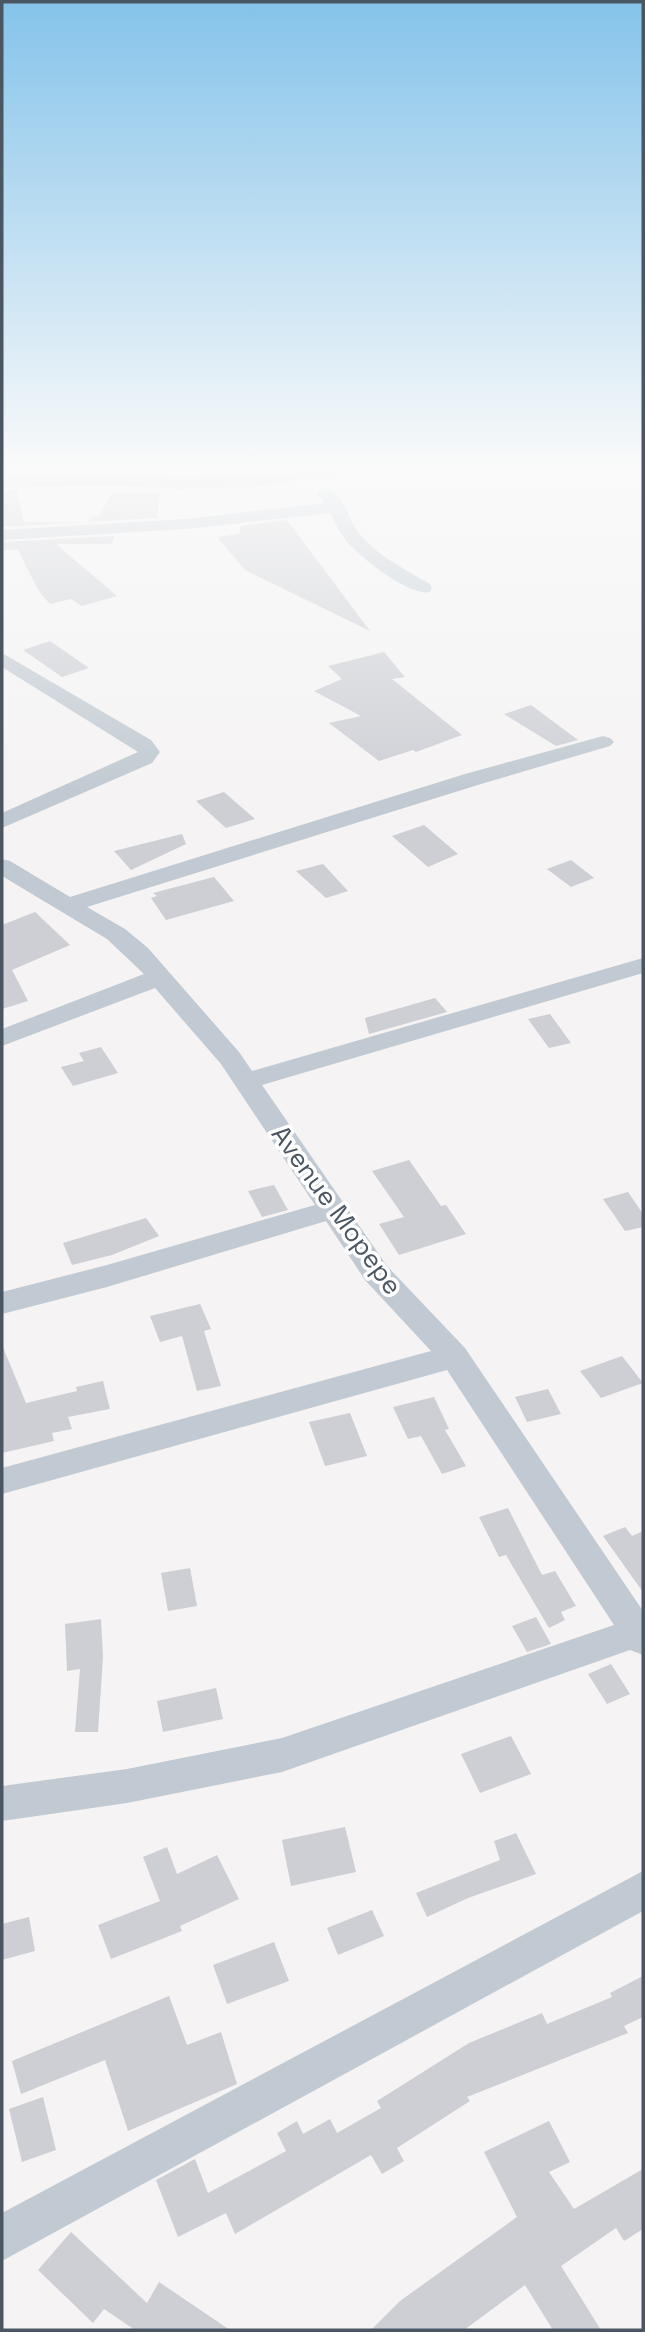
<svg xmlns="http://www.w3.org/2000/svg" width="645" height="2332" font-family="'Space Grotesk',sans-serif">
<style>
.building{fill:#cdcfd5}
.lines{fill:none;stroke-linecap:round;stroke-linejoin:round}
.minor{fill:#c1cad2;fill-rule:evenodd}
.labels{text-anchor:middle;stroke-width:7;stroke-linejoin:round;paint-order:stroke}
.street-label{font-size:26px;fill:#4a5661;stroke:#fff}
</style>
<rect width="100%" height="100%" fill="#f5f3f3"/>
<g class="building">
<path d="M2,490H17L24,522H86L2,527Z"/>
<path d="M112,493H160L157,518L88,522L93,516H99Z"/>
<path d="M287,520L370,631L245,570L217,537L239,534L241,526Z"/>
<path d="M114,536L112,544H56L117,596L82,606L71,599L50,604L38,590L18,550H2V542Z"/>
<path d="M50,641L89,668L62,677L23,650Z"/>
<path d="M384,652L405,677L392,679L462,735L416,752L413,750L379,761L329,723L361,716L314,691L342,679L328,666Z"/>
<path d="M531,705L578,740L556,746L504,714Z"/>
<path d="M224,792L255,819L226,828L196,801Z"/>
<path d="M424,825L458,854L428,867L392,836Z"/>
<path d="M182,834L186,844L131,870L114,851Z"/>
<path d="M571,860L594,878L571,887L547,869Z"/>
<path d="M323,864L348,891L326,898L296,871Z"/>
<path d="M214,877L234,901L166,920L151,898L157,896L153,893Z"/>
<path d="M35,912L70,945L12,970L28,1001L2,1009V925Z"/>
<path d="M435,998L447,1012L369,1034L365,1018Z"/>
<path d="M550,1014L571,1043L549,1048L528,1019Z"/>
<path d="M101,1047L118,1073L73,1086L61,1067L84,1061L79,1053Z"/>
<path d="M409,1160L441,1206L446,1205L466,1234L399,1255L379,1224L404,1217L372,1171Z"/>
<path d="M274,1185L288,1210L262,1217L248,1191Z"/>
<path d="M628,1192L643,1214V1227L625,1231L603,1199Z"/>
<path d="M146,1218L159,1236L112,1255L72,1265L63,1243Z"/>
<path d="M200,1304L211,1329L204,1331L221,1386L197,1391L182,1336L160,1342L150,1316Z"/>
<path d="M2,1345L26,1403L77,1391L76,1387L103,1381L110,1409L68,1417L72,1429L52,1433L54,1441L2,1453Z"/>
<path d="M622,1356L643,1383L601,1398L580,1371Z"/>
<path d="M548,1389L561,1414L527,1422L515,1397Z"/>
<path d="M434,1397L449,1429L445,1430L466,1466L442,1474L421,1436L408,1439L393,1407Z"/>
<path d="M350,1413L367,1456L325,1466L309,1422Z"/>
<path d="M508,1508L542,1575L555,1571L576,1606L561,1612L565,1620L549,1628L506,1555L499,1557L479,1517Z"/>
<path d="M625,1527L632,1536L643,1531V1592L603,1536Z"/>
<path d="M190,1568L197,1606L168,1611L161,1573Z"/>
<path d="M536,1617L551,1644L527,1652L512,1626Z"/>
<path d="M101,1619L103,1657L98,1732H75L80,1669L67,1671L65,1624Z"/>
<path d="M611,1664L630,1694L607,1704L588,1674Z"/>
<path d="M216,1688L223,1719L163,1732L157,1701Z"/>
<path d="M511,1736L531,1774L480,1793L461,1754Z"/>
<path d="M345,1827L356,1872L291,1886L282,1840Z"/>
<path d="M516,1833L536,1874L468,1898L427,1917L416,1893L500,1860L494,1841Z"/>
<path d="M167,1847L177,1874L217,1855L239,1899L180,1926L182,1931L111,1959L98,1925L160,1901L143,1857Z"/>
<path d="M372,1910L384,1936L338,1955L327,1928Z"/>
<path d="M29,1917L35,1951L2,1960V1924Z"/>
<path d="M274,1942L289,1981L227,2004L213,1965Z"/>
<path d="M643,1976V2017L624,2026L628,2033L467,2097L470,2101L397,2148L404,2161L382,2174L371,2155L235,2234L226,2213L178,2237L156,2180L195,2159L208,2193L286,2151L277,2133L297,2121L303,2134L330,2119L337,2133L381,2108L377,2101L469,2043L542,2013L547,2024L612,1997L610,1993Z"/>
<path d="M169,1996L187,2045L221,2032L237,2084L128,2131L105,2060L21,2094L12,2061Z"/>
<path d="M43,2097L56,2150L22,2162L9,2109Z"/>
<path d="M549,2121L570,2162L549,2172L574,2209L643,2169V2229L624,2241L616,2228L561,2266L601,2330H553L525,2285L464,2330H371L400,2301L517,2217L484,2152Z"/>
<path d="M71,2232L147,2303L159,2282L230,2330H130L132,2328L104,2309L93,2323L38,2270Z"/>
</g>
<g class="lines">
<g class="minor">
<path d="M349,464H411L403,469L308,478L255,487L179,489L105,485L2,488V478L105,475L179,479L255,477Z"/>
<path d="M611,464L643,465V475L613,468Z"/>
<path d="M326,488C345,493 347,518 359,533C377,556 405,569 430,584L432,588L430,592C410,597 360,557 347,542C340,533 335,523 330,513L186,529L2,540V530L186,519L325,503L317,493Z"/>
<path d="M2,653L151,740L160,752L152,763L2,828V813L138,752L2,667Z"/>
<path d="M603,736L610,738L614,742L610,746L481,784L87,907L125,929L148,948L239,1052L252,1071L643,958V973L262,1085L387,1266L465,1348L643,1611V1655L630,1650L282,1772L127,1803L2,1821V1786L127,1769L282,1738L614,1625L447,1370L2,1494V1468L431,1351L365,1280L326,1221L107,1287L2,1314V1292L107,1265L315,1205L221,1064L155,988L2,1046V1029L144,974L107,939L2,876V859L10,861L70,897L465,774Z"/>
<path d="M643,1871V1911L2,2261V2213Z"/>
</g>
</g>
<linearGradient id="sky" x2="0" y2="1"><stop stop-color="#85c3ea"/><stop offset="0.59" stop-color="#fafafa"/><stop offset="1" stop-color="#fafafa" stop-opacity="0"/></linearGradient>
<rect width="645" height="791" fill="url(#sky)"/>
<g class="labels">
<g class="street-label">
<text transform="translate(337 1210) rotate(54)" y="9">Avenue Mopepe</text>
</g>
</g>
<rect width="645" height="2332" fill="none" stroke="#4a5661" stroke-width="7"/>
</svg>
